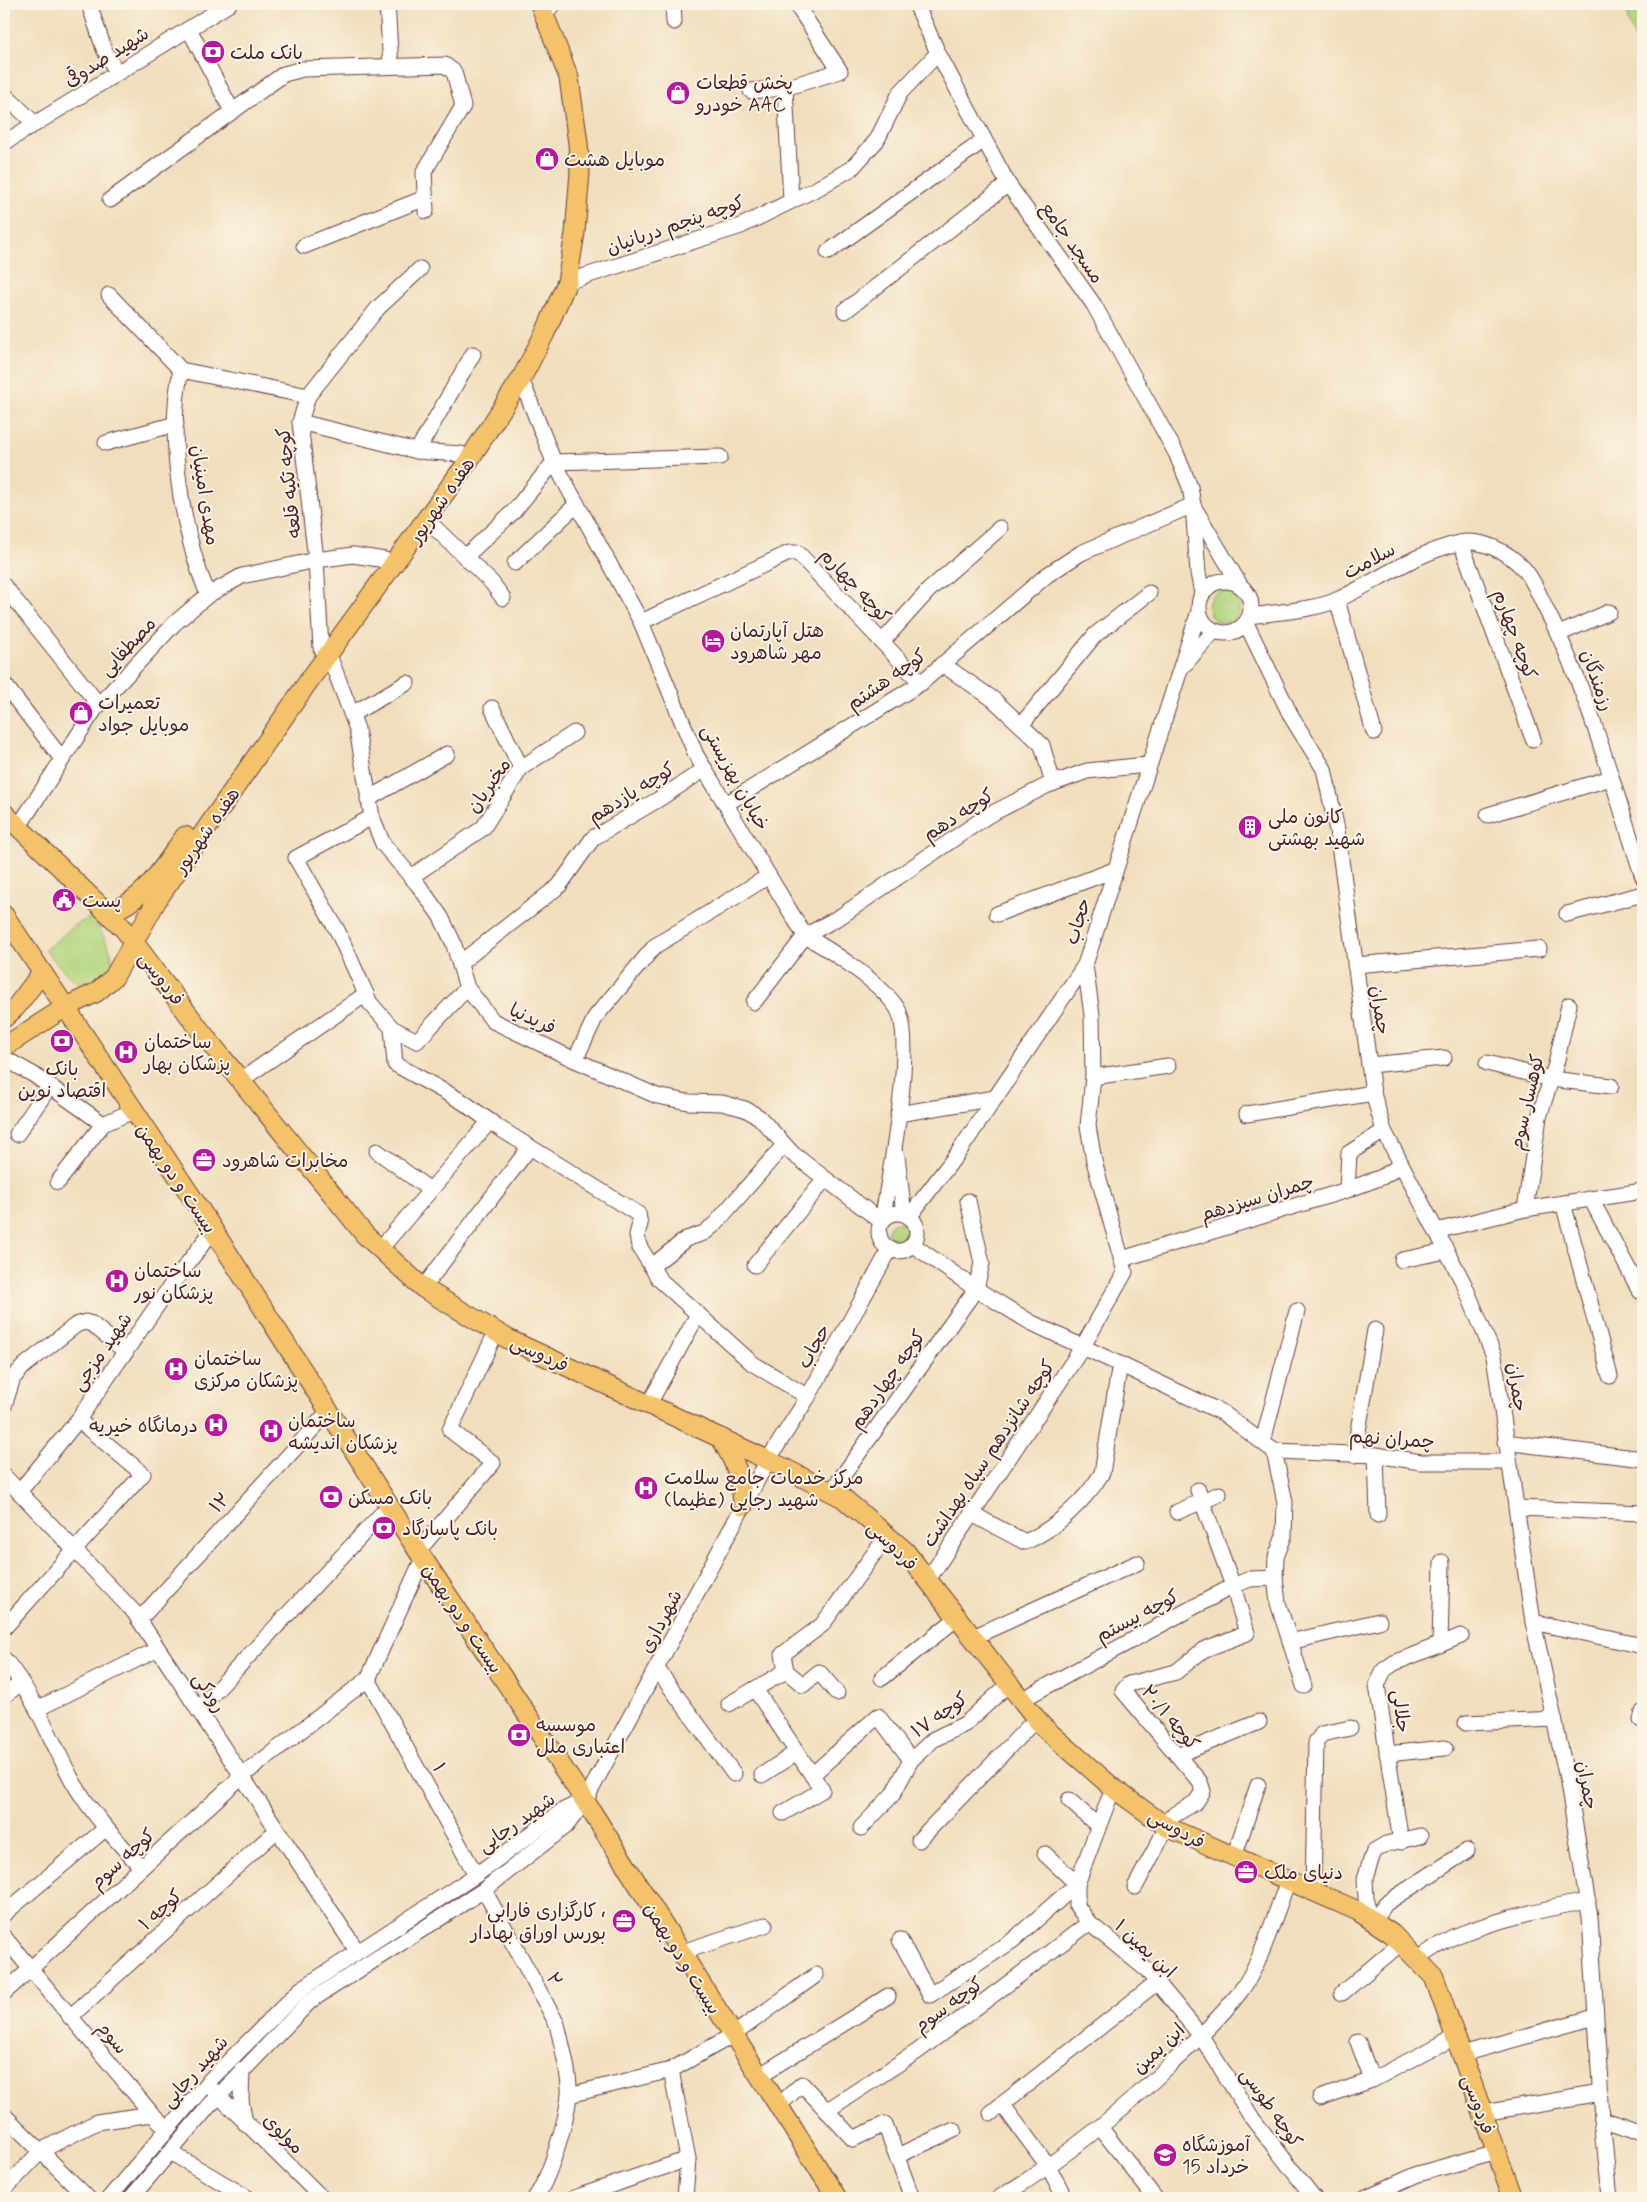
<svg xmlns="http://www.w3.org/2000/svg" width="1647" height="2202" font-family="Mynerve,'Playpen Sans Arabic',sans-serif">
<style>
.green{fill:#b1d67f;stroke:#7e7a55}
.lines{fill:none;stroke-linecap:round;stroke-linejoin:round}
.minor-casing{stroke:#633c41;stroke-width:17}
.major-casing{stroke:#633c41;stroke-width:21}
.minor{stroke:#fff;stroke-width:15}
.major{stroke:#f3c26a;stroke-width:19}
.labels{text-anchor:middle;stroke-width:4;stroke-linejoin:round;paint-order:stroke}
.poi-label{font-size:19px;fill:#4a1f2b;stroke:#fcf5e5;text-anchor:start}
.street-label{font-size:19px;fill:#4a1f2b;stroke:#fcf5e5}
</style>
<rect width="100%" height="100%" fill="#fcf5e5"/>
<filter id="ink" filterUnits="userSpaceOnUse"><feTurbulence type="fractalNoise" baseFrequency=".02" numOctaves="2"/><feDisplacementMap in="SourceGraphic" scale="10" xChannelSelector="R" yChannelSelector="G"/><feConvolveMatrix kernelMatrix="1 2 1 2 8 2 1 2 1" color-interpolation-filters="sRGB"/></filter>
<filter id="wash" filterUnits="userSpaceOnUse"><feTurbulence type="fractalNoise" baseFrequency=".0096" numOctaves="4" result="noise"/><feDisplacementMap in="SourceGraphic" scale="20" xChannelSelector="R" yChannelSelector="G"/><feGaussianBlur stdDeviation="1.12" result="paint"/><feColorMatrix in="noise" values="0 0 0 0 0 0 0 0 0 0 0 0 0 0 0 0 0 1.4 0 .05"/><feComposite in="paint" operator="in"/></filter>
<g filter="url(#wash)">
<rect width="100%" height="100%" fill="#f0debd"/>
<g class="green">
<path d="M1627,4H1643V57L1628,22Z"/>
<circle cx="1224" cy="607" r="16"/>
<path d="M93,916L111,952L113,966C81,1002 70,976 45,950L74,926Z"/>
<circle cx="898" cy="1232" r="10"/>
</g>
</g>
<g filter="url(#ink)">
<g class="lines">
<g class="minor-casing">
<g id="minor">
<path d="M89,4L104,49L117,73"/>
<path d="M387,4L391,66"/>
<path d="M673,4L674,22"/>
<path d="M916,4L938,53L1008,184L1094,305L1176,453L1190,487L1193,505L1198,573L1202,593"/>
<path d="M545,14L553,4"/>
<path d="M189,29L232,111"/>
<path d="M785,88L791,200"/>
<path d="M751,91L785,88L840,71L800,10L801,4"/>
<path d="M4,94L35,124"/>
<path d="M4,143L229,4"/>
<path d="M110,200L284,74L303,69L445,65L454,72L463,106L424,172L426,211"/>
<path d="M304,246L425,198"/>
<path d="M828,252L984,140"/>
<path d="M567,282L741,226L818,188L852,168L877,140L900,93L938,53"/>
<path d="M109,295L181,370L308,396"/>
<path d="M845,311L1008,184"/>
<path d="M181,370C166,437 182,532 208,595"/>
<path d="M300,422L417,451L461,454"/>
<path d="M106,443L176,424"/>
<path d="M417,451L473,354"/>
<path d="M1195,509L1240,585"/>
<path d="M427,520L492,583L503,598"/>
<path d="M1461,543L1533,739"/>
<path d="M465,557L514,511L554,462L720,457"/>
<path d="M515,563L577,504"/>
<circle cx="1225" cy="607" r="26"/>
<path d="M4,586L99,705"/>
<path d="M1337,600L1374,732"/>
<path d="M1250,616C1275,612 1317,610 1339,599C1379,580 1415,553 1459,543C1481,538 1508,552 1523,568C1533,578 1539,595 1545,607C1589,692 1613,787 1643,877"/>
<path d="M641,622L789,553H798L921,683"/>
<path d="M1246,623L1292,718L1324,769L1337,830L1373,1093L1384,1131L1464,1284L1494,1356L1533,1622L1568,1783L1590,1917L1602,2119L1610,2198"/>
<path d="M1559,634L1609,612"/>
<path d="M882,642L929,590L1000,528"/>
<path d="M321,648L316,560L300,422L308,396L378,308L420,269"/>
<path d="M329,655L357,729L372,817L383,844L419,886L441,917L453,942L467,988L493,1021L575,1060L657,1096L688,1102L722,1103L745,1109L759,1117L793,1154L882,1222C888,1181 917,1040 897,1008C882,984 831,950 805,936L696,755L641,622L554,462L521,379"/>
<path d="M942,664L993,699L1042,745L1053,783"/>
<path d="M1185,664L1214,631"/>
<path d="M4,684L62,759"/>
<path d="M492,708L521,768"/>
<path d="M352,714L407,683"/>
<path d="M1022,724L1095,635L1149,593"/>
<path d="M368,799L447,754"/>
<path d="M726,804L921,683L1047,575L1081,553L1193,505"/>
<path d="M1488,815L1611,778"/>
<path d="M372,817L296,858L338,932L370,1003L392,1028L395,1064L463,1102L499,1128L638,1214L640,1224L637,1235L639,1246L659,1279L752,1363L808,1397"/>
<path d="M19,826L95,709L175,623L208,595L242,576L316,560L353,555L385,560"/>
<path d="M411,877L483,828L521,768L574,733"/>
<path d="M997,914L1114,870"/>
<path d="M1567,914L1643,894"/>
<path d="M460,963L559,886L593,838L659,799L705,769"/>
<path d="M1355,965L1539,949"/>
<path d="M754,1002L805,936L841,916L987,816L1046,786L1087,771L1147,765"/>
<path d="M392,1028L417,1041L467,988"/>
<path d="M4,1058L34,1075L103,1124L133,1111"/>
<path d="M575,1060L596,1016L655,946L769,876"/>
<path d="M1487,1063L1551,1079L1611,1086"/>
<path d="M1369,1065L1444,1058"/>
<path d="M1093,1077L1168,1066"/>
<path d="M241,1080L366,994"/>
<path d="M898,1114L995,1098"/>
<path d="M1247,1114L1373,1093"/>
<path d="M17,1134L50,1086"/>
<path d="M377,1151L430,1190"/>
<path d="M897,1156L904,1214"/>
<path d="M58,1182L103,1124"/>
<path d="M1347,1190L1349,1153L1384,1131"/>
<path d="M1591,1199L1640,1291"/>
<path d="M1563,1203L1610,1376"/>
<path d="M1525,1209L1539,1117L1556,1064L1569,1005"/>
<circle cx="898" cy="1232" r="19"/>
<path d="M909,1217L958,1153L1085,965L1199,611"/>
<path d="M1436,1231L1525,1209L1643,1191"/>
<path d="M913,1245L976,1289L1030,1322L1223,1413L1274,1451L1285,1502L1284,1536L1276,1557L1275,1578L1278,1603L1304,1686"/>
<path d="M380,1249L490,1121"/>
<path d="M1122,1259L1347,1190L1382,1177L1401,1165"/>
<path d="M1402,1260L1446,1251"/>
<path d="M755,1265L825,1179"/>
<path d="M652,1266L686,1239L704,1233L715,1224L784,1145"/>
<path d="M423,1288L530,1147"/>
<path d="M649,1404L698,1314"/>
<path d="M4,1406L13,1378L24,1366L76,1325L85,1322L92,1324L126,1352"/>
<path d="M1263,1441L1297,1311"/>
<path d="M1505,1442L1643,1459"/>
<path d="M1274,1451L1376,1455L1421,1462H1508"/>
<path d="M1354,1455L1375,1330"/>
<path d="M1376,1455L1378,1515"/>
<path d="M4,1476L134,1612L357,1951"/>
<path d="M19,1492L78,1420L172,1284L213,1230"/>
<path d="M831,1492L976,1289L982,1263L968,1201"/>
<path d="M1516,1508L1643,1513"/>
<path d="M1177,1512L1219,1494"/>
<path d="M972,1514L1025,1542C1054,1530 1086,1500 1102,1473L1120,1364"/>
<path d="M418,1551L493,1463L450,1430L496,1332"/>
<path d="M927,1581L1082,1348L1125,1272L1094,1161L1088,1126L1093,1077L1092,1015L1085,965"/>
<path d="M139,1620L328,1412"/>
<path d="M1533,1622L1643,1646"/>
<path d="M4,1628L143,1474L78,1420"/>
<path d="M971,1638L1137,1563"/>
<path d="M1290,1642L1379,1621"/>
<path d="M1440,1645L1442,1562"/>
<path d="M4,1659C34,1694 50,1739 72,1780C91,1813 116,1840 141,1867"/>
<path d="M657,1669L734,1774"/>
<path d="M882,1678L956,1619"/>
<path d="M368,1679L476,1875"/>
<path d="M755,1689L822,1790L783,1813"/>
<path d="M837,1693L819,1672L803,1685L786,1671L783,1654L822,1625L887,1536"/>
<path d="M4,1696L21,1683"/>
<path d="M1021,1700L1233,1586L1250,1579L1275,1578"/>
<path d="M729,1704L786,1671"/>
<path d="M37,1709L158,1649"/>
<path d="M198,1710L389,1506"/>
<path d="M1641,1720L1643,1712"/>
<path d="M1466,1723L1554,1719"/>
<path d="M1387,1754L1445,1748"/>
<path d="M1177,1755L1259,1722"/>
<path d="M762,1775L797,1752"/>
<path d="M812,1775L878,1716L911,1760"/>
<path d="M1113,1788L1077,1884V1906L1089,1923L1147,1970L1201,2036L1252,2118L1314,2198"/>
<path d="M1069,1800L1098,1826"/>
<path d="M1161,1823L1196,1802L1203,1791L1200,1782L1123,1691L1129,1684L1176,1672L1203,1650L1247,1633L1233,1586L1198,1490"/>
<path d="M861,1828L893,1794L911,1760L934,1739L965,1724L1008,1685"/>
<path d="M919,1840L1036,1719"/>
<path d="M1401,1842L1377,1685L1384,1670L1394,1663L1461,1636"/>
<path d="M1045,1854L1077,1884"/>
<path d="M1234,1857L1258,1785"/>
<path d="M1135,1887L1167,1827"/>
<path d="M484,1890L557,2024C561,2042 571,2079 569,2096C566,2122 550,2178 535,2198"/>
<path d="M1313,1891L1316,1742L1322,1734L1350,1728"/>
<path d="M4,1914L105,1829"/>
<path d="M1367,1917L1365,1878L1374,1851L1386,1844L1420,1836"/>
<path d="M1374,1922L1385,1904L1467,1851"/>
<path d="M4,1937L152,2114L168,2129"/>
<path d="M900,1940L930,1995L1012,1941L1077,1884"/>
<path d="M679,1953L765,1925"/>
<path d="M1417,1959C1429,1952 1441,1943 1453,1937C1497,1919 1542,1909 1588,1901"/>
<path d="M4,1993L242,1776L368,1679L423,1558"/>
<path d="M1342,1993L1401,1943"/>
<path d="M70,2017L276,1831"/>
<path d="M1358,2042L1372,2080"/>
<path d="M1462,2054L1595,2017"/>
<path d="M242,2070L241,2100L245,2123"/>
<path d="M671,2070L688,2159L685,2198"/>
<path d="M759,2076L888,1996"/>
<path d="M213,2090L322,2198"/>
<path d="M569,2095L671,2070L733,2035L816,1975"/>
<path d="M1320,2098L1372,2080L1455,2037"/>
<path d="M1002,2104L1048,2166L1065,2198"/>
<path d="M778,2106L802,2084L853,2139L885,2124L912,2198"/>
<path d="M826,2111L918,2051L1089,1923"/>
<path d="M991,2113L1156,1983"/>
<path d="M1483,2113L1600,2093"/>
<path d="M4,2115L88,2198"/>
<path d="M1602,2119L1643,2133"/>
<path d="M1100,2127L1155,2198"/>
<path d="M170,2152L248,2198"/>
<path d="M897,2156L954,2130"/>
<path d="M4,2190L42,2150L97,2122L152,2114"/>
<path d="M109,2198L206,2084L301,1989L476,1875L562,1811L583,1801"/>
<path d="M131,2198L210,2105L310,2001L484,1890L566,1826L585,1801L768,1460L808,1397L890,1249"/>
<path d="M574,2198L688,2159"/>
<path d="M999,2198C1062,2160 1119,2114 1172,2063C1196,2041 1220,2018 1240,1992C1261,1964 1275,1914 1288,1881"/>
<path d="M1364,2198L1418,2174L1497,2152"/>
</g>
</g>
<g class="major-casing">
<g id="major">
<path d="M4,813L124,929L200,1030L365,1235L423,1288L508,1339L774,1463L843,1498L905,1551L1042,1726L1113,1788L1167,1827L1358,1911L1392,1934L1434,1977L1513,2198"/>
<path d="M108,913C146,900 163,867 185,836"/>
<path d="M4,915L201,1211L418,1551L585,1801L837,2198"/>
<path d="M4,1018L16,1007L41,974"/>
<path d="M4,1047L64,1008L97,992L114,977L157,900L308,682L469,460L521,379L545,333L567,282L575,233L580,172L578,143L569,78L540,4"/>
<path d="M721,1438C735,1463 742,1476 743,1506"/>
</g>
</g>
<use href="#minor" class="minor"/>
<use href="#major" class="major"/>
</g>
</g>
<defs>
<g id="bank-disc" transform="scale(1.25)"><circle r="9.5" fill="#b5179e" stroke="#fcf5e5"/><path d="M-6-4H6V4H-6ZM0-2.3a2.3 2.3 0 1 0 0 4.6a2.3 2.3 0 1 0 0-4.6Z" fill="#fff"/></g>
<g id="shop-disc" transform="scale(1.25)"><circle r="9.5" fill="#b5179e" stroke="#fcf5e5"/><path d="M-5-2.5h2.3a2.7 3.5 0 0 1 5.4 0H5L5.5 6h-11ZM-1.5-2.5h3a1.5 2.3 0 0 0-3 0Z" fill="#fff"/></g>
<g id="hotel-disc" transform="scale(1.25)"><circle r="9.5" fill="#b5179e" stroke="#fcf5e5"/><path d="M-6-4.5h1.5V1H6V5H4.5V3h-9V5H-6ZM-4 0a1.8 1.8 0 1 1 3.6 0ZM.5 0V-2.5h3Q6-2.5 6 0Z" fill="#fff"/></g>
<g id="building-disc" transform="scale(1.25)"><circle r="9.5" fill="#b5179e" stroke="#fcf5e5"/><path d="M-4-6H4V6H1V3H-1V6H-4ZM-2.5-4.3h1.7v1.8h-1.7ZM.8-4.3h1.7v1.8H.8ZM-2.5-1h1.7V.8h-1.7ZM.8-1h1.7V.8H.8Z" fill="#fff"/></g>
<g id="civic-disc" transform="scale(1.25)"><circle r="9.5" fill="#b5179e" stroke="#fcf5e5"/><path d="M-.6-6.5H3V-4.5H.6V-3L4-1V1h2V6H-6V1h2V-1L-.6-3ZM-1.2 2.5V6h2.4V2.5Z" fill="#fff"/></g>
<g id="hospital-disc" transform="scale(1.25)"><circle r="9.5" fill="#b5179e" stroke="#fcf5e5"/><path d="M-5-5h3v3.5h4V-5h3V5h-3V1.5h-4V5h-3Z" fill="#fff"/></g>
<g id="office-disc" transform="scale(1.25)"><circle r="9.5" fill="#b5179e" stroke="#fcf5e5"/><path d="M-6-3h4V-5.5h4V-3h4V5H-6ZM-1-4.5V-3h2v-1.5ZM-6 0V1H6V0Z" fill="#fff"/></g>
<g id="school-disc" transform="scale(1.25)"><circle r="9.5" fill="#b5179e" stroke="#fcf5e5"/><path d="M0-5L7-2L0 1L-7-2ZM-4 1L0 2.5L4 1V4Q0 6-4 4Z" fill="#fff"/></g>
</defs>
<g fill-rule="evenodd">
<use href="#bank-disc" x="213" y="52"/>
<use href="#shop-disc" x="678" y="93"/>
<use href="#shop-disc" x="547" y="159"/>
<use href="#hotel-disc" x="713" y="641"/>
<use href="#shop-disc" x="81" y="713"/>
<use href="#building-disc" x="1250" y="827"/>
<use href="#civic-disc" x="64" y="900"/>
<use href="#bank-disc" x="62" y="1041"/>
<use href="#hospital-disc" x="126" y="1052"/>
<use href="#office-disc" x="204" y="1160"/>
<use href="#hospital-disc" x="117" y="1281"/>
<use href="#hospital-disc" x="176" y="1369"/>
<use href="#hospital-disc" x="216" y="1425"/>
<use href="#hospital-disc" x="271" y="1431"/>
<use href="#hospital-disc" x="646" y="1488"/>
<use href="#bank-disc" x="331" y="1497"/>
<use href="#bank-disc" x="384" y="1528"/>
<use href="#bank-disc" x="519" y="1735"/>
<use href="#office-disc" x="1246" y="1872"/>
<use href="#office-disc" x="624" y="1921"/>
<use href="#school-disc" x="1165" y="2155"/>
</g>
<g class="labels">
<g class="poi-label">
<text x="230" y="59">بانک ملت</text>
<text x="696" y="89">پخش قطعات<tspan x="696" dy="22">خودرو AAC</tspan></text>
<text x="564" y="166">موبایل هشت</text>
<text x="730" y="637">هتل آپارتمان<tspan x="730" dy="22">مهر شاهرود</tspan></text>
<text x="98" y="709">تعمیرات<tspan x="98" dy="22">موبایل جواد</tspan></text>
<text x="1268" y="823">کانون ملی<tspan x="1268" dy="22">شهید بهشتی</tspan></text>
<text x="82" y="907">پست</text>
<text x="144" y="1048">ساختمان<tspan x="144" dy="22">پزشکان بهار</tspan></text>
<text x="62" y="1075" text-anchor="middle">بانک<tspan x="62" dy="22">اقتصاد نوین</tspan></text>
<text x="222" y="1167">مخابرات شاهرود</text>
<text x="134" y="1277">ساختمان<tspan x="134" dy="22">پزشکان نور</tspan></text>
<text x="194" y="1365">ساختمان<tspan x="194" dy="22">پزشکان مرکزی</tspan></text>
<text x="288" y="1427">ساختمان<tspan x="288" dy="22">پزشکان اندیشه</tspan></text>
<text x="198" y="1432" text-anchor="end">درمانگاه خیریه</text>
<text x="664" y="1484">مرکز خدمات جامع سلامت<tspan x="664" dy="22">شهید رجایی (عظیما)</tspan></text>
<text x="348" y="1504">بانک مسکن</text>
<text x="402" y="1535">بانک پاسارگاد</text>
<text x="536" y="1731">موسسه<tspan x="536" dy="22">اعتباری ملل</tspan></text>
<text x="1264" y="1879">دنیای ملک</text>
<text x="606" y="1917" text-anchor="end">کارگزاری فارابی ،<tspan x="606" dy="22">بورس اوراق بهادار</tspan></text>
<text x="1182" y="2151">آموزشگاه<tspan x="1182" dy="22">15 خرداد</tspan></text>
</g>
<g class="street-label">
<text transform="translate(106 56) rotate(-32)" y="7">شهید صدوقی</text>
<text transform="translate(675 224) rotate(-19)" y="7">کوچه پنجم دربانیان</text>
<text transform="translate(1073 242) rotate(55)" y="7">مسجد جامع</text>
<text transform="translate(288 483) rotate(-96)" y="7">کوچه تکیه قلعه</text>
<text transform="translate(206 495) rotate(81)" y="7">مهدی امینیان</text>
<text transform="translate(441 500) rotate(-55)" y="7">هفده شهریور</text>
<text transform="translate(1369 560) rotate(-28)" y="7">سلامت</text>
<text transform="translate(856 585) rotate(47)" y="7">کوچه چهارم</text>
<text transform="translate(1516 634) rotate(70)" y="7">کوچه چهارم</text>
<text transform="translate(127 646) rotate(-47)" y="7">مصطفایی</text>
<text transform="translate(886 679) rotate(-35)" y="7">کوچه هشتم</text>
<text transform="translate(1598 680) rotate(70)" y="7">رزمندگان</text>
<text transform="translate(736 777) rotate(61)" y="7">خیابان بهزیستی</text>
<text transform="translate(488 785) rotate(-55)" y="7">مخبریان</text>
<text transform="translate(631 792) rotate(-32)" y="7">کوچه یازدهم</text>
<text transform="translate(958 814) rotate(-33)" y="7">کوچه دهم</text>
<text transform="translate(206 830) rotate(-55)" y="7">هفده شهریور</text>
<text transform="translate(1077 921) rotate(-73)" y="7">حجاب</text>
<text transform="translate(162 978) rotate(53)" y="7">فردوسی</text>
<text transform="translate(1381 1010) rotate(82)" y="7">چمران</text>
<text transform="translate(533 1018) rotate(25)" y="7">فریدنیا</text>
<text transform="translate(1526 1102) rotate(-77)" y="7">کوهسار سوم</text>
<text transform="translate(177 1178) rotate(56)" y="7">بیست و دو بهمن</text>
<text transform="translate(1257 1197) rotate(-17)" y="7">چمران سیزدهم</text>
<text transform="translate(813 1346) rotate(-61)" y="7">حجاب</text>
<text transform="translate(101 1351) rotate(-55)" y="7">شهید مزجی</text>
<text transform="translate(540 1353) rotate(25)" y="7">فردوسی</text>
<text transform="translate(887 1379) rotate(-55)" y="7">کوچه چهاردهم</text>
<text transform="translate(1518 1387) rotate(82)" y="7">چمران</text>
<text transform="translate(1392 1438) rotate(4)" y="7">چمران نهم</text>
<text transform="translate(988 1453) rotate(-56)" y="7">کوچه شانزدهم سپاه بهداشت</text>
<text transform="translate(219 1502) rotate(-48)" y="7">۱۲</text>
<text transform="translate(893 1545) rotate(45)" y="7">فردوسی</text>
<text transform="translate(1137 1615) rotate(-28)" y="7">کوچه بیستم</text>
<text transform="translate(463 1618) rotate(56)" y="7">بیست و دو بهمن</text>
<text transform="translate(660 1621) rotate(-62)" y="7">شهرداری</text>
<text transform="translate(210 1692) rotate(57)" y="7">رودکی</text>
<text transform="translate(1402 1711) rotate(83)" y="7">جلالی</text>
<text transform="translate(939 1714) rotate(-35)" y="7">۱۷ کوچه</text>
<text transform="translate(1171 1717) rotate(50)" y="7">کوچه ۲۰/۱</text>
<text transform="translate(440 1767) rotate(62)" y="7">۱</text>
<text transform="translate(1588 1785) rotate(79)" y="7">چمران</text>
<text transform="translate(516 1822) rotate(-35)" y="7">شهید رجایی</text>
<text transform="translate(1177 1828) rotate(29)" y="7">فردوسی</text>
<text transform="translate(122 1858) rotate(-42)" y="7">کوچه سوم</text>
<text transform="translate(160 1909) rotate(-42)" y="7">۱ کوچه</text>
<text transform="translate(1146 1948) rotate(43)" y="7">ابن یمین ۱</text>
<text transform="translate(683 1958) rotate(58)" y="7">بیست و دو بهمن</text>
<text transform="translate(555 1979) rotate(61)" y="7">۲</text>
<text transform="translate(948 2004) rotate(-36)" y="7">کوچه سوم</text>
<text transform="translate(113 2037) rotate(50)" y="7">سوم</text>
<text transform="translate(1158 2048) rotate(-43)" y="7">ابن یمین</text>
<text transform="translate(194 2071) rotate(-48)" y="7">شهید رجایی</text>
<text transform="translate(1479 2104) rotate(70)" y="7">فردوسی</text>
<text transform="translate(1272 2107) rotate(55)" y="7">کوچه طوسی</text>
<text transform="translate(284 2133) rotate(45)" y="7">مولوی</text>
</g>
</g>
<rect width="1647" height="2202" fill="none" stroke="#fcf5e5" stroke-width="20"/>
</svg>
